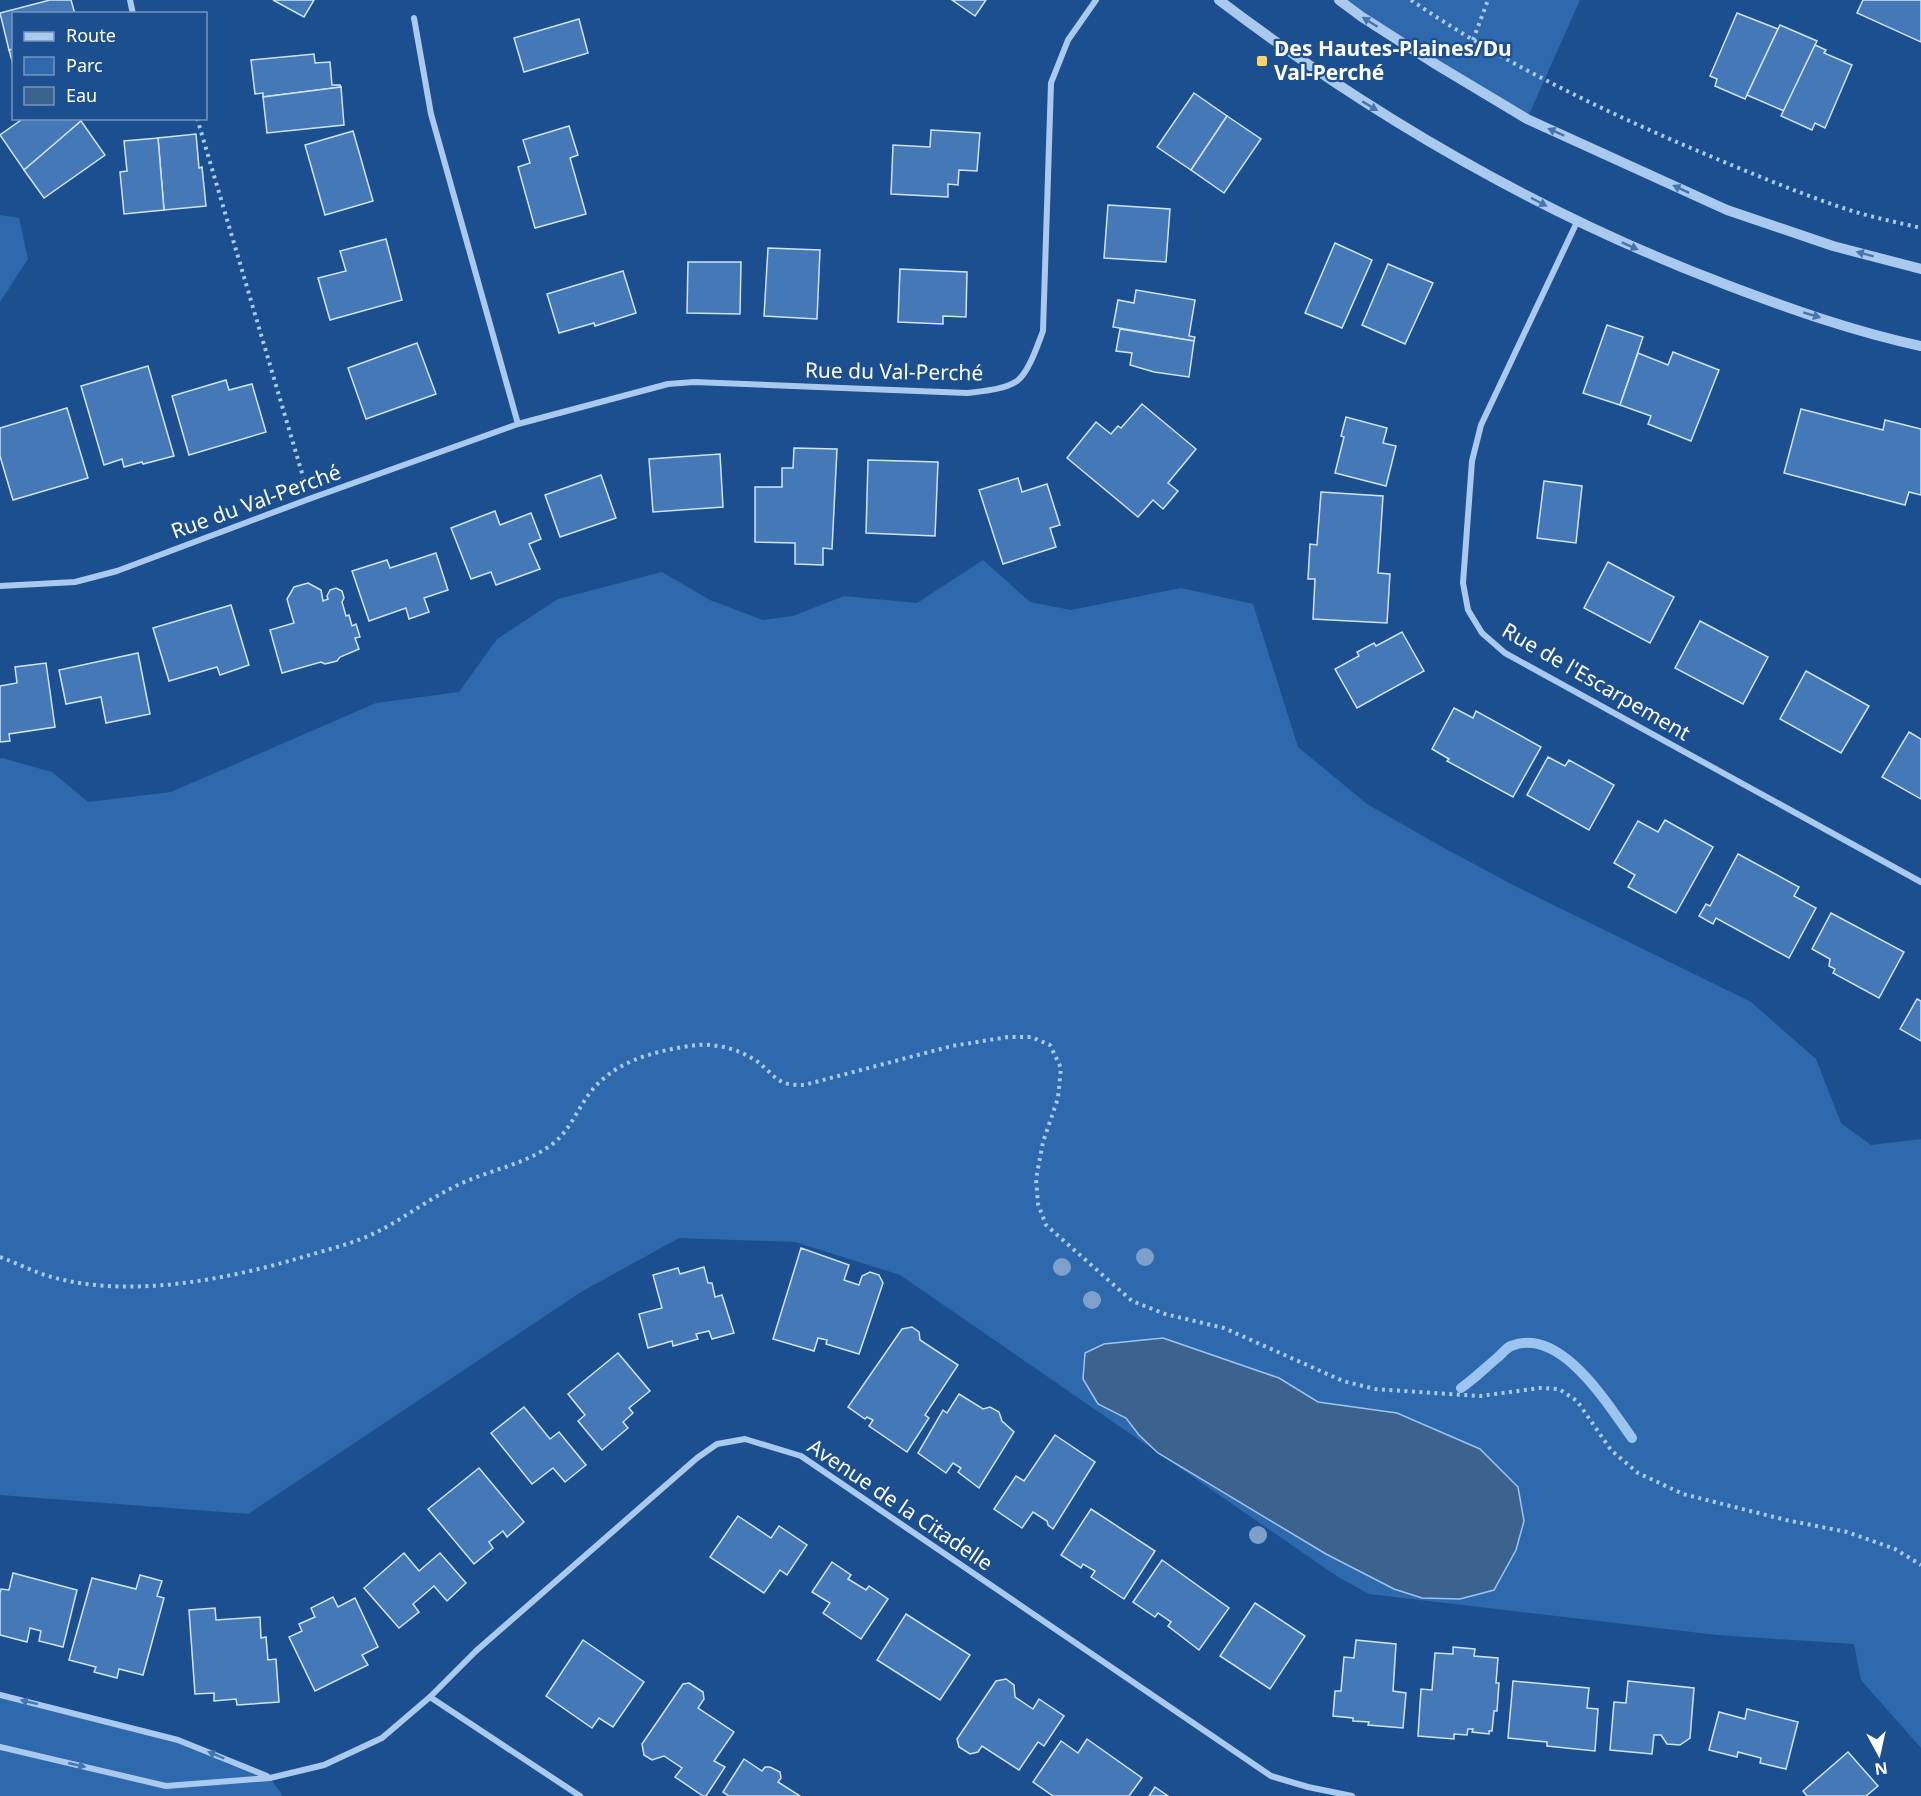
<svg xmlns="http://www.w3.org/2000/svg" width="1921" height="1796" font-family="'Noto Sans',sans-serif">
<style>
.green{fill:#2e69ad}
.water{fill:#3c6290;stroke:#9cc4f0;stroke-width:1.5}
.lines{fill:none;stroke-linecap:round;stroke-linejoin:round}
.stream{stroke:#9cc4f0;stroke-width:10}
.building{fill:#4478b7;stroke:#cfe3fa;stroke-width:1.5}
.path{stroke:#a9c9ee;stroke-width:4;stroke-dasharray:3 4.5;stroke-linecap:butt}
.minor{stroke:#a9c9ee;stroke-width:6}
.tertiary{stroke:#a9c9ee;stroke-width:10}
.tree{fill:#7ea0ca}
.oneway{fill:#4674ac}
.poi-dot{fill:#ffd166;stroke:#1b4f8f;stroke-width:2}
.labels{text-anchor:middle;stroke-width:4.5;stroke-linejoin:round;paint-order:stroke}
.poi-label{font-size:21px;font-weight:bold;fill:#fff;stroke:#1b4f8f;text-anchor:start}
.street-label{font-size:21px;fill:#fff;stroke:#1b4f8f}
</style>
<rect width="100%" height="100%" fill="#1b4f8f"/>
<g class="green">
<path d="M1339,0H1580L1527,119Z"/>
<path d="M0,215L19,218L28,259L0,302Z"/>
<path d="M983,560L1030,602L1071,610L1181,588L1253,604L1298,747L1367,804L1444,848L1515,886L1751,1002L1816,1059L1841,1123L1871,1145L1921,1139V1748L1861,1680L1854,1644L1717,1635L1369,1594L1338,1577L900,1275L795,1242L679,1238L581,1292L248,1514L0,1495V759L2,758L52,772L88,802L171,792L376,703L459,692L497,639L558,599L662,572L710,600L763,620L793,616L844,596L917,603Z"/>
<path d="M0,1695L178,1740L270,1778L283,1796H0Z"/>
</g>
<path class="water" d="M1163,1338L1279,1378L1318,1402L1397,1413L1480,1449L1518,1487L1524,1521L1516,1550L1494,1590L1460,1599L1422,1598L1394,1589L1326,1554L1158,1453L1139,1435L1126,1418L1098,1404L1083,1379L1085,1353L1104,1344Z"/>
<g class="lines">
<path class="stream" d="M1461,1388C1474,1379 1485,1368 1497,1358C1502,1354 1506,1348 1511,1346C1561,1326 1608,1405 1632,1438"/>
</g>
<g class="building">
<path d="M50,0H71L75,14H14V49L9,50L0,13Z"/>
<path d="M273,0H314L304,17Z"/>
<path d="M952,0H986L975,16Z"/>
<path d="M1863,0H1921V42L1857,13Z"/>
<path d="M1737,13L1778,29L1745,99L1715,86L1717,79L1710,76Z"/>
<path d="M579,19L588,53L524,72L514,38Z"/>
<path d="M1780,25L1817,41L1784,111L1747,95Z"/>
<path d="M1815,45L1826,50L1824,53L1852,65L1825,128L1815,123L1812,130L1781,116Z"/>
<path d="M14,49V68L9,50Z"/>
<path d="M314,54L315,63L330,62L332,85H340L341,87L263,97V93L255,94L251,60Z"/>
<path d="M341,87L344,125L267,133L263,97Z"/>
<path d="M1194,93L1227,116L1191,170L1157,147Z"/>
<path d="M1227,116L1261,139L1224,193L1191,170Z"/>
<path d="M24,118H79L81,121L24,170L0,135Z"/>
<path d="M81,121L105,155L44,198L24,170Z"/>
<path d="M569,126L578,155L570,158L586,214L535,228L518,167L530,163L523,140Z"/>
<path d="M931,130L980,133L977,171L959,170L958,185L948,184V197L891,194L893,145L930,147Z"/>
<path d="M353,131L373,201L325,215L305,145Z"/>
<path d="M196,134L199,168L202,167L206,206L164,210L158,138Z"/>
<path d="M158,138L164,210L124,214L120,172L127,171L124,141Z"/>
<path d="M1108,205L1170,209L1166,262L1104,258Z"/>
<path d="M386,239L402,300L330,320L318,278L346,271L340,251Z"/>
<path d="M1335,243L1372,260L1342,328L1305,313Z"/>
<path d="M768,248L820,250L817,319L764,316Z"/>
<path d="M688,262H741L740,314L687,313Z"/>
<path d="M1388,264L1433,283L1405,344L1362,325Z"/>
<path d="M900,269L967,272L966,317L943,316V324L898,322Z"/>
<path d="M623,271L636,313L595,326L594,323L559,333L547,294Z"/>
<path d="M1136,290L1195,300L1189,336L1195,337L1194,341L1113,327L1118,300L1134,303Z"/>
<path d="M1607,325L1643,337L1620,405L1583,393Z"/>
<path d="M1120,329L1194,341L1189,377L1154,372L1130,365L1132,353L1116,351Z"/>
<path d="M417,343L436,394L366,419L348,368Z"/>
<path d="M1673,352L1719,370L1691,441L1648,424L1651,416L1620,405L1638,353L1668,365Z"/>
<path d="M148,366L174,456L143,464L142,462L124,467L122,459L104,465L81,386Z"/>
<path d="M226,380L229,390L252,384L266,432L189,455L172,396Z"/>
<path d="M1142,404L1196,449L1168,483L1178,491L1163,509L1153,500L1138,517L1067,458L1096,422L1111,434L1118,426L1121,428Z"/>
<path d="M67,408L88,478L13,500L0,456V428Z"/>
<path d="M1801,409L1883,430L1885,420L1921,429V495L1909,492L1905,505L1784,473Z"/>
<path d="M1346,417L1387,428L1383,443L1396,446L1386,486L1335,473L1344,437L1341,436Z"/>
<path d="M794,448L837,449L832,549L823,548V565L795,564V543L755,542V487H782V468H793Z"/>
<path d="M720,454L723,507L653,512L649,459Z"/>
<path d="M868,460L938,462L935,536L866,533Z"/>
<path d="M601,475L616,518L560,537L545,495Z"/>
<path d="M1018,478L1022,492L1047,484L1060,525L1050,528L1056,547L1003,564L979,490Z"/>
<path d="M1544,481L1582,486L1576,543L1537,538Z"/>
<path d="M1321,492L1383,496L1378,573L1390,574L1387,623L1313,619L1315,579H1308L1310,544L1317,545Z"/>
<path d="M495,511L500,525L531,513L541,539L529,544L540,569L496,585L491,572L471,579L451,528Z"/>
<path d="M436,553L448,590L424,598L429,612L409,619L406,608L369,621L352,571L387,560L390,568Z"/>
<path d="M1608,562L1674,597L1650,643L1584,608Z"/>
<path d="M308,583L321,590L323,601L328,599L327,596L330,590L336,588L342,591L344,598L342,602L346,616L349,615L352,626L356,624L360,637L355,638L359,649L340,657L337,661L325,664L321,662L282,673L270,630L294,623L287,599L294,587Z"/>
<path d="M231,605L249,665L220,675L217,667L169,681L153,628Z"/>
<path d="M1700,621L1768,657L1743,704L1675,668Z"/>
<path d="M1402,632L1424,671L1357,708L1335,669L1359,656L1357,652L1374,643L1376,646Z"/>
<path d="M138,653L150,714L106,723L101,697L66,704L59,670Z"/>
<path d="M46,663L55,727L9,734L10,741L0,742V686L17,683L15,667Z"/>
<path d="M1806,671L1869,706L1841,753L1780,719Z"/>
<path d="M1454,708L1473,718L1476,711L1541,747L1513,797L1447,761L1449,759L1432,749Z"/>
<path d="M1909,732L1921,739V799L1882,777Z"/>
<path d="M1548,757L1565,766L1569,760L1614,785L1589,830L1527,795Z"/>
<path d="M1665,820L1713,847L1676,913L1628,887L1635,875L1614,863L1638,821L1658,832Z"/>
<path d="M1738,854L1799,887L1794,896L1816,908L1789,958L1716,918L1713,924L1699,916L1706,904L1710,906Z"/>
<path d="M1831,913L1904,952L1879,998L1833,973L1835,969L1829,966L1830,959L1812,949Z"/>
<path d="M1917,999L1921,1001V1041L1900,1029Z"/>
<path d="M801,1248L849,1265L844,1280L859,1285L862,1276L870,1272L879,1275L883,1283L859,1354L826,1344L827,1340L818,1338L814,1351L773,1339Z"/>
<path d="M704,1267L708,1283H712L715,1297L722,1295L734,1333L712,1339L709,1331L696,1334L698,1339L673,1346L672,1341L648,1348L639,1314L662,1308L653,1275L678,1268L680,1274Z"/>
<path d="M912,1327L919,1332L920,1340L958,1365L925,1415L929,1418L907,1452L869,1426L873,1420L867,1417L865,1419L848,1407L902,1329Z"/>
<path d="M618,1353L650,1391L629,1408L633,1413L623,1422L628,1428L602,1450L578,1421L585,1415L568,1394Z"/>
<path d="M959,1394L983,1409L990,1407L999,1412L1002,1421L1014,1432L979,1488L958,1472L961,1468L953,1463L946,1473L918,1453L943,1410L947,1413Z"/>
<path d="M524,1407L550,1439L559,1432L586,1465L565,1482L553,1468L532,1484L491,1433Z"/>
<path d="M1055,1435L1095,1462L1053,1529L1048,1525L1047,1521L1033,1512L1022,1528L994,1509L1016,1476L1024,1481Z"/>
<path d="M479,1468L524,1522L507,1537L503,1531L489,1542L493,1548L474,1564L428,1509Z"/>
<path d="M1091,1509L1155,1551L1124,1599L1091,1577L1095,1571L1083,1564L1081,1568L1061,1555Z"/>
<path d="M738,1516L771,1538L779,1526L807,1545L787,1575L780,1570L764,1593L710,1557Z"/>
<path d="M404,1553L419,1571L440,1553L466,1583L447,1601L434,1586L413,1604L419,1612L399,1628L364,1588Z"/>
<path d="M1162,1560L1229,1608L1199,1650L1168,1626L1171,1622L1158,1613L1155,1617L1133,1602Z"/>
<path d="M832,1562L851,1575L848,1579L866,1590L869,1586L888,1599L861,1639L823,1613L830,1603L812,1592Z"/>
<path d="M13,1573L77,1590L63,1647L39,1641L41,1631L30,1628L27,1642L0,1635V1593L1,1589L9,1590Z"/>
<path d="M140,1575L162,1581L157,1596L164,1598L143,1675L119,1669L117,1678L94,1672L96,1667L69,1660L92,1578L136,1589Z"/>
<path d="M333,1597L338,1607L355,1598L378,1647L362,1655L368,1665L315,1691L289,1637L302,1631L299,1624L315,1617L311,1608Z"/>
<path d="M1255,1603L1305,1636L1270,1689L1220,1656Z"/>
<path d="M215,1608L216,1620L260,1617L261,1638L266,1637L268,1660L276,1659L279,1702L237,1705L236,1699L214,1701V1693L195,1694L189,1610Z"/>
<path d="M906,1614L970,1655L940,1700L877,1660Z"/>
<path d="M583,1640L644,1682L613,1727L599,1718L592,1728L546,1696Z"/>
<path d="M1356,1640L1396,1644L1393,1691L1406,1693L1403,1728L1368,1725L1369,1722L1353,1721V1718L1333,1716L1335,1691H1341L1344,1657L1354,1658Z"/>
<path d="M1453,1647L1475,1649L1474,1656L1498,1658L1496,1683H1499L1497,1711H1494L1492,1731H1489V1734L1472,1732L1473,1729H1468L1467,1735L1454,1734V1739L1418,1736L1421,1689L1432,1690L1435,1653L1453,1654Z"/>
<path d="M1006,1679L1014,1685L1015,1697L1033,1709L1039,1699L1064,1716L1044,1746L1038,1742L1019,1770L982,1746L978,1752L970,1754L959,1747L957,1739L996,1681Z"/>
<path d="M1513,1681L1589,1688L1587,1708L1598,1709L1595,1751L1547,1746V1742L1508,1738Z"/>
<path d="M1628,1681L1694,1688L1690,1738L1680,1745L1667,1744L1661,1735H1654L1652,1754L1610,1750L1614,1702L1626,1703Z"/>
<path d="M689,1683L703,1692L704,1699L698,1708L734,1732L714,1761L725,1767L706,1796H703L675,1777L682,1768L664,1756L652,1760L644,1755L642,1744L683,1684Z"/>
<path d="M1747,1709L1798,1722L1786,1769L1760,1763L1761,1758L1738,1752L1737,1757L1709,1750L1719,1712L1745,1719Z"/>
<path d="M1087,1739L1142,1778L1129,1796H1053L1033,1782L1061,1741L1078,1753Z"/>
<path d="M1848,1752L1878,1786L1866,1796H1807L1803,1791Z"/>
<path d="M744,1759L762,1771L765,1767H770L780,1772L781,1778L778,1782L800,1796H729L723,1792Z"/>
<path d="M1155,1787L1168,1796H1149Z"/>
</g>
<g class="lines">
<g class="path">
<path d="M1411,0C1492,56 1581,100 1672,140C1729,164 1787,189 1846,209C1870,217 1896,222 1921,228"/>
<path d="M1473,40L1488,0"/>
<path d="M197,118L304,480"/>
<path d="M0,1257C14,1262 28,1269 42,1274C120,1300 220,1281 296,1259C319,1252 344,1246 366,1237C399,1223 427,1199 460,1184C492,1169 528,1164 555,1142C570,1129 578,1109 589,1094C613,1062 651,1052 689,1046C712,1042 738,1048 758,1062C766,1068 773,1077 782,1082C788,1085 798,1085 804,1085L952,1046L1008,1037H1031L1050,1045L1061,1068L1058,1098L1043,1142L1036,1179L1038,1204L1046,1225L1132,1301L1165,1314L1224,1328L1343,1381L1375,1389L1480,1396L1540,1388L1559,1389L1577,1401L1611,1450L1638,1473L1683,1494L1786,1520L1847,1532L1895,1549L1921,1565"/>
</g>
<g class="minor">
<path d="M130,0L133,14"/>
<path d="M414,18L431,114L518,424"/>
<path d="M1577,222L1481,425L1472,461L1463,583L1468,610L1482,633L1505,653L1921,882"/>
<path d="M0,586L75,582L117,571L309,499L518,424L668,384L694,382L967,393C983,391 1003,390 1017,381C1029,372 1038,344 1043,331L1051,83L1068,40L1096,0"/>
<path d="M0,1695L178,1740L267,1776"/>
<path d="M430,1697L580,1796"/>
<path d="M0,1747L166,1786L270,1778L324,1765L382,1738L430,1697L476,1651L697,1458L717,1444L745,1439L801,1456L1271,1776L1308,1787L1352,1796"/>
</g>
<g class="tertiary">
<path d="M1219,0C1376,119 1542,215 1727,285C1790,309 1855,332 1921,346"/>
<path d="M1339,0L1362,17L1437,65L1527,119L1727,210L1833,246L1921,269"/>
</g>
</g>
<g class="tree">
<circle cx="1145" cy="1257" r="9"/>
<circle cx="1062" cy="1267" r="9"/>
<circle cx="1092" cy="1300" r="9"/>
<circle cx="1258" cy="1535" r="9"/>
</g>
<defs><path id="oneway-solid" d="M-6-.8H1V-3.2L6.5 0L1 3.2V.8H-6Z" transform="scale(1.5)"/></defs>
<g class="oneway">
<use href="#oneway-solid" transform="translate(1370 22) rotate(-148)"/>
<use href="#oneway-solid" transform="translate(1370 106) rotate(31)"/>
<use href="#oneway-solid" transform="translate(1556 132) rotate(-156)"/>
<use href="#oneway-solid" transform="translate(1681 189) rotate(-155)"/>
<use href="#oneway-solid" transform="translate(1539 202) rotate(28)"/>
<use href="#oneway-solid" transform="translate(1630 246) rotate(24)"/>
<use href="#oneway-solid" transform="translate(1865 254) rotate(-165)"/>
<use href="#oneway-solid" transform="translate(1812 315) rotate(16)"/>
<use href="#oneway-solid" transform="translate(29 1702) rotate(-166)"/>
<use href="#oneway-solid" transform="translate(216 1755) rotate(-157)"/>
<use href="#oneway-solid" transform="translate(77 1765) rotate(13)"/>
</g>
<rect class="poi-dot" x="1256" y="55" width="12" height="12" rx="3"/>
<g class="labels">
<g class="poi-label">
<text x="1274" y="56">Des Hautes-Plaines/Du<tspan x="1274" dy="24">Val-Perché</tspan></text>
</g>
<g class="street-label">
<text transform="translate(894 372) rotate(1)" y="7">Rue du Val-Perché</text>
<text transform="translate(256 502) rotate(-20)" y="7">Rue du Val-Perché</text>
<text transform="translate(1596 682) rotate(30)" y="7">Rue de l'Escarpement</text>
<text transform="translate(900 1505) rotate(34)" y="7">Avenue de la Citadelle</text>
</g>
</g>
<rect x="12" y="12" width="195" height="108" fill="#1b4f8f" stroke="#7695bc" stroke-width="1.5"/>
<rect x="24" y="32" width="30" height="9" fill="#a9c9ee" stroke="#7695bc" stroke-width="1.5"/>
<text x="66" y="42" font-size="18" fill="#ffffff">Route</text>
<rect x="24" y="57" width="30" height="18" fill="#2e69ad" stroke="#7695bc" stroke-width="1.5"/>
<text x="66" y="72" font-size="18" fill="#ffffff">Parc</text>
<rect x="24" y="87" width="30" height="18" fill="#3c6290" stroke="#7695bc" stroke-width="1.5"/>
<text x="66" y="102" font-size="18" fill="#ffffff">Eau</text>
<g transform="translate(1879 1754) rotate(172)" stroke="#1b4f8f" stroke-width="4.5" paint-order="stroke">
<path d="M0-4.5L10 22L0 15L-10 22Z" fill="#ffffff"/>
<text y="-9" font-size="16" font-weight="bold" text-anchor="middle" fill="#ffffff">N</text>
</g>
</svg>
